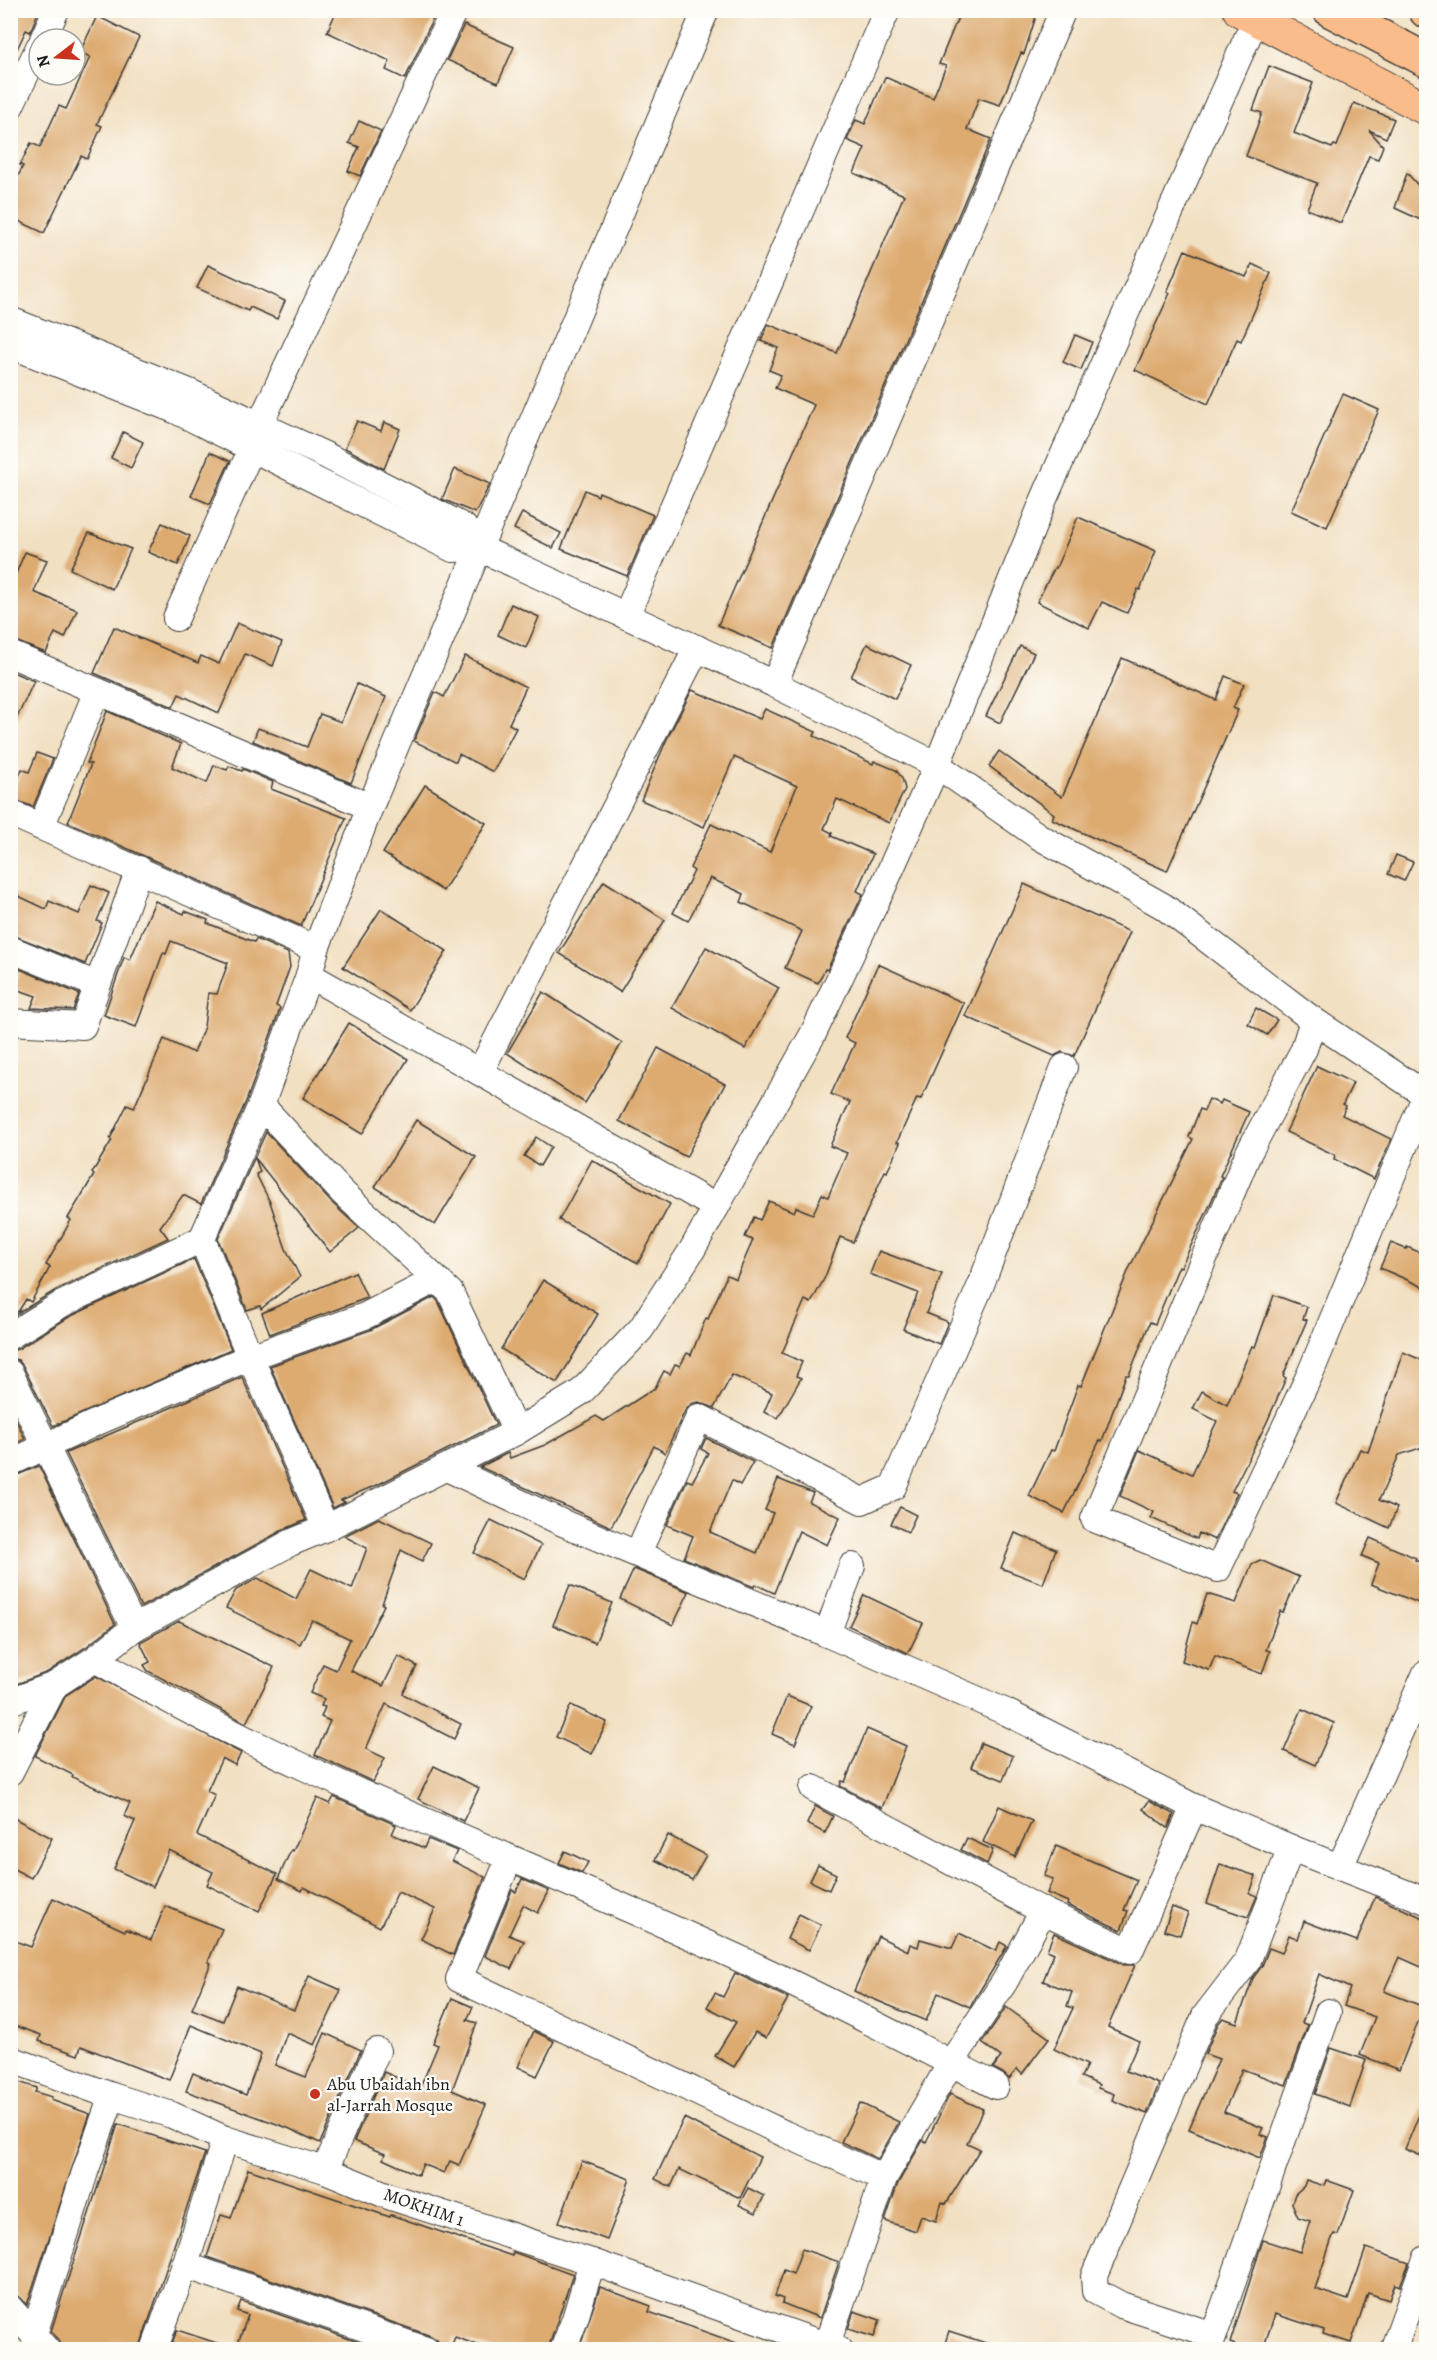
<svg xmlns="http://www.w3.org/2000/svg" width="1437" height="2360" font-family="Alegreya,serif">
<style>
.building{fill:#ddaa6f}
.lines{fill:none;stroke-linecap:round;stroke-linejoin:round}
.minor-casing{stroke:#3c3935;stroke-width:28}
.major-casing{stroke:#3c3935;stroke-width:34}
.highway-casing{stroke:#3c3935;stroke-width:36}
.minor{stroke:#fff;stroke-width:26}
.major{stroke:#fabc8b;stroke-width:32}
.highway{stroke:#fabc8b;stroke-width:33}
.poi-dot{fill:#c8321e;stroke:#fdfcf7;stroke-width:2}
.labels{text-anchor:middle;stroke-width:4.5;stroke-linejoin:round;paint-order:stroke}
.poi-label{font-size:18px;fill:#1c1c1c;stroke:#fdfcf7;text-anchor:start}
.street-label{font-size:18px;fill:#1c1c1c;stroke:#fdfcf7}
</style>
<rect width="100%" height="100%" fill="#fdfcf7"/>
<filter id="ink" filterUnits="userSpaceOnUse"><feTurbulence type="fractalNoise" baseFrequency=".0167" numOctaves="2"/><feDisplacementMap in="SourceGraphic" scale="12" xChannelSelector="R" yChannelSelector="G"/><feConvolveMatrix kernelMatrix="1 2 1 2 8 2 1 2 1" color-interpolation-filters="sRGB"/></filter>
<filter id="wash" filterUnits="userSpaceOnUse"><feTurbulence type="fractalNoise" baseFrequency=".008" numOctaves="4" result="noise"/><feDisplacementMap in="SourceGraphic" scale="24" xChannelSelector="R" yChannelSelector="G"/><feGaussianBlur stdDeviation="1.35" result="paint"/><feColorMatrix in="noise" values="0 0 0 0 0 0 0 0 0 0 0 0 0 0 0 0 0 1.4 0 .05"/><feComposite in="paint" operator="in"/></filter>
<g filter="url(#wash)">
<rect width="100%" height="100%" fill="#f2e0c2"/>
<g id="blocks">
<g class="building">
<path d="M10,10H39L30,32L26,30L10,64Z"/>
<path d="M337,10H433L436,12L405,79L386,70L390,61L327,32Z"/>
<path d="M961,10H1038L1024,54L1021,53L1000,105L979,98L967,129L991,139L773,648L718,625L814,405L775,388L781,375L769,370L778,348L761,341L768,324L837,353L904,195L854,173L865,148L847,140L856,120L865,124L885,77L933,98L946,66L939,64Z"/>
<path d="M97,16L139,37L97,124L102,126L87,159L81,156L44,233L10,217V193L23,166L20,165L31,143L40,147L59,106L66,109L90,57L80,52Z"/>
<path d="M464,25L514,47L498,83L447,60Z"/>
<path d="M1269,66L1313,83L1294,133L1332,148L1334,145L1337,146L1354,103L1394,119L1386,138L1369,130L1383,146L1378,159L1369,156L1341,223L1307,209L1317,183L1246,156L1262,113L1253,110Z"/>
<path d="M359,121L381,131L360,176L348,171L359,147L349,143Z"/>
<path d="M1407,173L1424,192L1425,222L1395,208Z"/>
<path d="M1185,250L1246,277L1252,264L1271,273L1241,341L1237,339L1208,404L1135,370L1170,293L1167,292Z"/>
<path d="M208,265L285,301L277,319L250,307L248,311L197,288Z"/>
<path d="M1075,335L1092,342L1081,370L1063,362Z"/>
<path d="M1343,394L1379,410L1327,527L1291,511Z"/>
<path d="M357,421L381,431L384,422L400,429L384,469L345,448Z"/>
<path d="M123,432L143,442L131,468L111,458Z"/>
<path d="M210,452L230,461L210,504L191,496Z"/>
<path d="M455,469L490,484L475,513L442,499Z"/>
<path d="M585,490L598,496L599,492L653,515L627,576L561,549Z"/>
<path d="M522,513L561,533L553,548L514,529Z"/>
<path d="M1078,517L1156,551L1140,590L1138,589L1127,613L1102,602L1089,628L1037,602L1055,567L1056,568Z"/>
<path d="M162,523L190,536L178,565L148,552Z"/>
<path d="M89,533L131,549L112,589L70,569Z"/>
<path d="M25,552L47,560L34,592L77,610L65,638L55,633L46,653L10,639V588Z"/>
<path d="M511,604L539,617L526,648L498,635Z"/>
<path d="M237,623L282,642L273,666L245,654L219,713L179,694L173,707L94,673L114,627L198,663L201,656L219,664Z"/>
<path d="M867,644L911,665L895,699L851,677Z"/>
<path d="M1020,646L1034,653L1000,723L986,716Z"/>
<path d="M465,656L526,687L509,724L516,728L493,772L459,754L456,762L414,741L435,692L444,697Z"/>
<path d="M1122,658L1216,700L1225,676L1244,684L1233,708L1238,710L1167,871L1052,819L1054,814L989,766L999,751L1062,797Z"/>
<path d="M10,671L34,681L10,733Z"/>
<path d="M357,684L386,697L351,783L253,741L258,728L307,747L320,714L341,722Z"/>
<path d="M692,690L760,719L765,709L816,732L814,736L873,764L874,761L896,770L902,778L905,789L889,823L837,799L824,829L832,833L831,836L873,854L857,891L863,894L827,970L825,969L818,983L785,968L802,931L741,902L744,894L710,878L688,921L673,913L694,871L690,868L711,824L770,852L797,786L734,757L704,827L641,800L666,741Z"/>
<path d="M107,711L181,744L172,767L207,783L214,765L227,770L229,766L242,771L243,769L273,782L271,789L346,818L301,926L68,822L91,764L87,763Z"/>
<path d="M37,753L53,759L33,807L10,798L22,769L29,772Z"/>
<path d="M425,785L486,823L443,891L383,853Z"/>
<path d="M1396,855L1413,862L1404,881L1388,874Z"/>
<path d="M604,881L665,920L620,992L559,953Z"/>
<path d="M1024,884L1130,932L1074,1056L1062,1052L1054,1056L965,1016Z"/>
<path d="M91,885L109,893L97,921L102,923L85,964L10,934V892L46,909L49,901L79,914Z"/>
<path d="M155,901L184,914L185,911L208,920L207,923L254,942L256,939L288,953L290,967L276,1006L280,1008L278,1015L247,1099L201,1204L183,1195L160,1227L168,1238L56,1290L10,1318V1308L18,1312L26,1299L31,1302L50,1267L46,1265L71,1220L68,1218L94,1175L92,1173L112,1140L110,1139L127,1105L134,1108L164,1039L194,1053L204,1027L208,993L217,994L228,963L171,941L166,954L163,953L136,1027L104,1015L124,957L130,960Z"/>
<path d="M381,909L447,951L410,1010L343,967Z"/>
<path d="M706,947L779,988L745,1049L672,1008Z"/>
<path d="M878,964L964,1003L921,1099L917,1098L897,1142L900,1143L887,1172L885,1171L853,1242L840,1237L825,1277L811,1303L805,1300L782,1353L802,1362L796,1376L801,1378L778,1418L764,1412L772,1393L732,1375L714,1408L699,1402L691,1404L685,1411L665,1453L654,1446L611,1527L480,1467L508,1453L510,1458L545,1445L596,1416L604,1421L655,1388L664,1371L670,1374L675,1364L680,1366L687,1353L691,1355L706,1318L708,1319L727,1275L736,1279L753,1240L745,1237L754,1217L760,1220L769,1201L794,1212L796,1207L813,1214L822,1194L828,1197L847,1153L830,1146L850,1102L831,1094L855,1043L845,1038Z"/>
<path d="M20,969L79,994L73,1010L31,1008L36,996L13,988Z"/>
<path d="M543,992L622,1043L585,1103L507,1053Z"/>
<path d="M1256,1008L1277,1020L1267,1035L1248,1024Z"/>
<path d="M349,1023L408,1059L362,1134L303,1098Z"/>
<path d="M658,1048L725,1084L686,1157L619,1121Z"/>
<path d="M1317,1066L1353,1083L1343,1104L1346,1106L1342,1115L1391,1139L1374,1179L1334,1159L1335,1155L1286,1132Z"/>
<path d="M1209,1099L1220,1104L1222,1100L1249,1112L1220,1176L1222,1177L1208,1209L1181,1267L1179,1266L1155,1324L1150,1322L1129,1375H1126L1102,1441L1100,1440L1064,1513L1029,1496L1051,1450L1054,1451L1078,1385L1081,1386L1129,1269L1193,1139L1189,1137L1200,1109L1204,1111Z"/>
<path d="M416,1120L476,1157L435,1225L375,1187Z"/>
<path d="M266,1132L331,1202L359,1228L330,1252L255,1158L260,1172L256,1174L270,1202L286,1249L300,1277L261,1309L260,1306L247,1310L218,1239Z"/>
<path d="M536,1137L551,1147L540,1166L524,1156Z"/>
<path d="M592,1160L670,1204L638,1263L559,1220Z"/>
<path d="M1391,1243L1406,1249L1407,1247L1426,1255V1288L1380,1268Z"/>
<path d="M879,1251L942,1274L926,1313L948,1322L939,1344L903,1329L918,1293L870,1274Z"/>
<path d="M194,1259L231,1349L53,1426L23,1366L18,1360L10,1358V1351L18,1349L69,1317Z"/>
<path d="M355,1272L367,1298L270,1334L262,1313Z"/>
<path d="M543,1280L598,1314L557,1383L501,1349Z"/>
<path d="M1274,1295L1307,1307L1303,1319L1307,1320L1283,1376L1286,1378L1267,1422L1232,1491L1237,1493L1215,1540L1199,1533L1197,1539L1151,1518L1154,1512L1120,1496L1139,1450L1192,1474L1217,1421L1193,1409L1202,1391L1227,1405L1252,1346L1255,1347Z"/>
<path d="M434,1297L438,1301L496,1425L379,1484L341,1500L345,1502L333,1508L270,1366L370,1330Z"/>
<path d="M1403,1352L1426,1362V1446L1399,1455L1379,1500L1397,1508L1389,1528L1336,1503L1360,1449L1368,1452Z"/>
<path d="M242,1377L306,1520L283,1530L141,1607L66,1453Z"/>
<path d="M10,1408L25,1439L10,1446Z"/>
<path d="M706,1438L753,1462L740,1485L732,1480L710,1532L757,1553L773,1513L765,1510L778,1479L813,1493L809,1502L840,1517L827,1545L799,1531L774,1593L755,1584L754,1587L684,1558L693,1536L667,1525L687,1480L692,1482L708,1453L701,1449Z"/>
<path d="M39,1466L115,1624L86,1647L48,1672L14,1685L10,1678V1478Z"/>
<path d="M900,1507L916,1515L908,1532L891,1524Z"/>
<path d="M379,1518L431,1543L422,1561L401,1550L382,1604L384,1605L351,1671L383,1686L398,1656L417,1666L403,1694L461,1724L454,1739L386,1704L366,1749L385,1758L373,1782L315,1755L330,1721L321,1717L325,1707L321,1706L324,1699L310,1693L323,1664L336,1670L350,1639L312,1620L300,1644L226,1608L236,1590L258,1578L296,1599L311,1569L352,1589L367,1548L344,1536Z"/>
<path d="M491,1520L541,1545L524,1579L474,1553Z"/>
<path d="M1015,1533L1056,1549L1043,1584L1001,1568Z"/>
<path d="M1370,1538L1416,1558L1415,1560L1426,1564V1606L1371,1584L1379,1563L1362,1556Z"/>
<path d="M1260,1560L1299,1577L1283,1612L1280,1611L1266,1650L1270,1651L1262,1674L1215,1656L1209,1670L1182,1661L1193,1622L1197,1624L1207,1594L1236,1603L1252,1564Z"/>
<path d="M634,1569L689,1592L673,1625L620,1599Z"/>
<path d="M570,1585L612,1603L595,1643L553,1625Z"/>
<path d="M864,1595L923,1623L908,1653L849,1626Z"/>
<path d="M179,1621L274,1667L246,1723L148,1671L144,1665L150,1662L140,1642Z"/>
<path d="M96,1676L241,1753L235,1765L222,1758L207,1791L215,1795L197,1835L277,1874L259,1911L207,1885L213,1872L169,1850L153,1887L114,1869L135,1821L124,1816L130,1803L72,1777L73,1775L35,1756L66,1695Z"/>
<path d="M787,1696L811,1706L795,1744L772,1734Z"/>
<path d="M571,1705L607,1722L592,1754L556,1737Z"/>
<path d="M1302,1709L1334,1723L1315,1765L1284,1751Z"/>
<path d="M867,1729L906,1746L882,1808L840,1786L842,1781L845,1782Z"/>
<path d="M981,1743L1013,1756L1003,1780L971,1767Z"/>
<path d="M434,1766L479,1788L463,1821L418,1799Z"/>
<path d="M334,1797L396,1825L392,1834L424,1848L428,1839L457,1851L452,1861L485,1877L453,1955L421,1939L435,1909L398,1892L380,1927L304,1887L302,1891L278,1879L291,1850L293,1851L317,1798L330,1804Z"/>
<path d="M1149,1801L1174,1814L1168,1828L1143,1809Z"/>
<path d="M815,1806L833,1816L825,1833L807,1824Z"/>
<path d="M999,1806L1032,1821L1015,1857L983,1842Z"/>
<path d="M10,1816L52,1838L31,1878L10,1867Z"/>
<path d="M668,1835L706,1855L692,1880L655,1860Z"/>
<path d="M967,1838L993,1850L987,1864L961,1850Z"/>
<path d="M1056,1846L1137,1880L1124,1910L1128,1911L1121,1930L1067,1905L1068,1902L1047,1893L1053,1879L1044,1876Z"/>
<path d="M565,1851L588,1862L582,1873L559,1863Z"/>
<path d="M1220,1864L1256,1876L1250,1893L1257,1896L1248,1917L1207,1903Z"/>
<path d="M818,1865L836,1874L829,1890L810,1881Z"/>
<path d="M522,1879L549,1891L538,1913L523,1905L509,1935L524,1941L511,1969L485,1956L512,1890L516,1892Z"/>
<path d="M1375,1897L1426,1919V1969L1399,1957L1384,1991L1424,2007L1399,2070L1360,2055L1375,2017L1344,2006L1350,1988L1319,1974L1302,2023L1308,2025L1286,2085L1242,2069L1224,2112L1263,2128L1260,2134L1268,2137L1260,2158L1189,2129L1219,2059L1205,2054L1218,2024L1223,2018L1237,2023L1253,1978L1262,1966L1269,1948L1282,1953L1289,1935L1298,1939L1304,1921L1357,1941Z"/>
<path d="M53,1898L125,1931L126,1929L151,1940L165,1906L222,1929L208,1962L211,1963L192,2009L223,2021L237,1986L294,2010L309,1976L341,1990L315,2045L287,2033L275,2065L306,2077L325,2033L361,2050L320,2143L288,2128L186,2091L193,2073L246,2095L261,2054L191,2025L169,2080L81,2046L78,2055L39,2041L41,2035L10,2024V1939L31,1947Z"/>
<path d="M1172,1907L1188,1913L1180,1935L1164,1930Z"/>
<path d="M799,1914L821,1925L809,1950L787,1939Z"/>
<path d="M959,1933L996,1951L1000,1942L1007,1946L970,2007L938,1993L926,2021L854,1991L878,1936L908,1951L910,1944L918,1947L920,1939L952,1948Z"/>
<path d="M1054,1933L1124,1965H1135L1108,2027L1139,2041L1126,2071L1159,2084L1147,2114L1112,2100L1114,2094L1098,2088L1099,2085L1081,2077L1087,2065L1054,2049L1073,2008L1067,2006L1072,1992L1043,1981L1054,1953L1047,1950Z"/>
<path d="M735,1973L788,1998L766,2038L755,2032L734,2067L715,2056L736,2022L707,2007L715,1993L723,1997Z"/>
<path d="M452,1998L473,2007L467,2020L477,2023L452,2090L486,2105L459,2165L450,2161L444,2173L423,2164L418,2175L383,2159L385,2154L354,2141L384,2072L420,2088L438,2045L433,2043Z"/>
<path d="M1006,2007L1049,2038L1022,2074L1017,2069L1009,2079L1003,2073L993,2068L1001,2057L982,2043Z"/>
<path d="M534,2031L554,2041L537,2076L518,2067Z"/>
<path d="M1331,2048L1366,2060L1350,2107L1315,2094Z"/>
<path d="M10,2079L37,2088L35,2092L52,2097L51,2100L90,2114L27,2305L10,2289Z"/>
<path d="M950,2094L983,2109L967,2143L980,2149L946,2204L942,2202L936,2221L921,2216L916,2231L885,2221L898,2183L923,2140L926,2142Z"/>
<path d="M1426,2098V2158L1405,2149Z"/>
<path d="M860,2103L899,2122L878,2159L841,2142Z"/>
<path d="M684,2118L760,2157L740,2198L679,2169L671,2187L655,2179Z"/>
<path d="M118,2124L205,2153L140,2347L133,2345L132,2349H62L59,2341L51,2331Z"/>
<path d="M582,2161L630,2179L607,2240L559,2222Z"/>
<path d="M248,2169L390,2217L391,2215L512,2256L513,2252L573,2274L548,2349H489L455,2337L450,2349H443L437,2340L431,2336L207,2257L221,2215L231,2218Z"/>
<path d="M1306,2180L1324,2186L1326,2180L1354,2190L1338,2235L1334,2234L1331,2241L1315,2289L1348,2300L1366,2248L1409,2263L1400,2286L1395,2284L1389,2300L1368,2293L1351,2343L1323,2334L1324,2330L1275,2314L1263,2349H1247L1230,2343L1263,2240L1300,2252L1310,2221L1298,2217L1292,2203L1295,2194L1304,2186Z"/>
<path d="M748,2188L764,2196L756,2213L739,2205Z"/>
<path d="M802,2249L839,2262L820,2318L782,2303L783,2299L775,2296L784,2270L793,2274Z"/>
<path d="M600,2287L651,2306L649,2312L745,2346V2349H579Z"/>
<path d="M241,2301L378,2349H236L248,2315L237,2311Z"/>
<path d="M854,2311L880,2320L874,2337L848,2329Z"/>
<path d="M177,2330L226,2346V2349H170Z"/>
<path d="M949,2331L995,2346V2349H943Z"/>
</g>
</g>
</g>
<g filter="url(#ink)">
<use href="#blocks" fill-opacity="0" stroke="#3c3935" stroke-width="1.5"/>
<g class="lines">
<g class="minor-casing">
<g id="minor">
<path d="M43,39L56,10"/>
<path d="M10,107L39,47"/>
<path d="M10,320L187,391L325,455L464,527L479,548"/>
<path d="M10,345L177,411L453,549L479,548L774,684L937,765L1038,836L1163,906L1313,1020L1426,1095"/>
<path d="M260,424L454,10"/>
<path d="M626,616L887,10"/>
<path d="M176,618L252,448"/>
<path d="M10,654L370,807"/>
<path d="M774,684L1063,10"/>
<path d="M10,813L316,949"/>
<path d="M41,827L97,691"/>
<path d="M10,949L97,985"/>
<path d="M309,975L716,1207"/>
<path d="M1313,1020L1304,1049L1248,1154L1094,1519L1218,1569L1310,1374L1426,1094"/>
<path d="M10,1022L83,1026L139,869"/>
<path d="M480,1072L697,648"/>
<path d="M261,1105L342,1192L450,1292L516,1432"/>
<path d="M10,1336L62,1304L202,1239"/>
<path d="M10,1373L134,1628"/>
<path d="M10,1463L97,1422L250,1357L365,1316L435,1280"/>
<path d="M447,1468L563,1523L827,1634L852,1566"/>
<path d="M326,1528L250,1357L202,1239L261,1105L309,975L316,949L370,807L706,10"/>
<path d="M638,1553L699,1417L862,1501L893,1487L980,1287L1064,1067"/>
<path d="M827,1634L1006,1712L1194,1807"/>
<path d="M95,1659C299,1778 522,1858 736,1957C824,1997 910,2042 996,2086"/>
<path d="M10,1702L55,1685L95,1659L134,1628L290,1543L326,1528L516,1432L581,1392L641,1329L692,1250L813,1034L882,889L937,765L1044,499L1255,20"/>
<path d="M10,1772L55,1685"/>
<path d="M813,1788L1043,1911"/>
<path d="M509,1859L459,1979L785,2134L884,2178"/>
<path d="M1340,1867L1426,1673"/>
<path d="M10,2059L112,2096L172,2115L225,2139L325,2170L391,2197L592,2262L839,2350"/>
<path d="M325,2170L377,2051"/>
<path d="M185,2265L426,2350"/>
<path d="M10,2308L47,2350"/>
<path d="M34,2334L85,2172L112,2096"/>
<path d="M1213,2335L1121,2305L1095,2291L1094,2276L1205,2016L1248,1960L1291,1848"/>
<path d="M1209,2349L1328,2012"/>
<path d="M154,2350L185,2265L225,2139"/>
<path d="M563,2350L575,2319L592,2262"/>
<path d="M825,2350L884,2178L951,2063L1005,1981L1043,1911L1130,1951L1194,1807L1291,1848L1426,1901"/>
<path d="M1393,2350L1426,2259"/>
</g>
</g>
<g class="major-casing">
<path id="major" d="M1239,10L1426,109"/>
</g>
<g class="highway-casing">
<g id="highway">
<path d="M1330,10L1426,60"/>
<path d="M1426,10V11"/>
</g>
</g>
<use href="#minor" class="minor"/>
<use href="#major" class="major"/>
<use href="#highway" class="highway"/>
</g>
</g>
<circle class="poi-dot" cx="315" cy="2094" r="6"/>
<g class="labels">
<g class="poi-label">
<text x="327" y="2090">Abu Ubaidah ibn<tspan x="327" dy="21">al-Jarrah Mosque</tspan></text>
</g>
<g class="street-label">
<text transform="translate(424 2207) rotate(19)" y="6">MOKHIM 1</text>
</g>
</g>
<rect width="1437" height="2360" fill="none" stroke="#fdfcf7" stroke-width="36"/>
<g transform="translate(57 57) rotate(253)"><circle r="28" fill="#fdfcf7" stroke="#a3a29f" stroke-width="1.5"/>
<path d="M0-4.5L10 22L0 15L-10 22Z" fill="#c8321e"/>
<text y="-9" font-size="16" font-weight="bold" text-anchor="middle" fill="#1c1c1c">N</text>
</g>
</svg>
